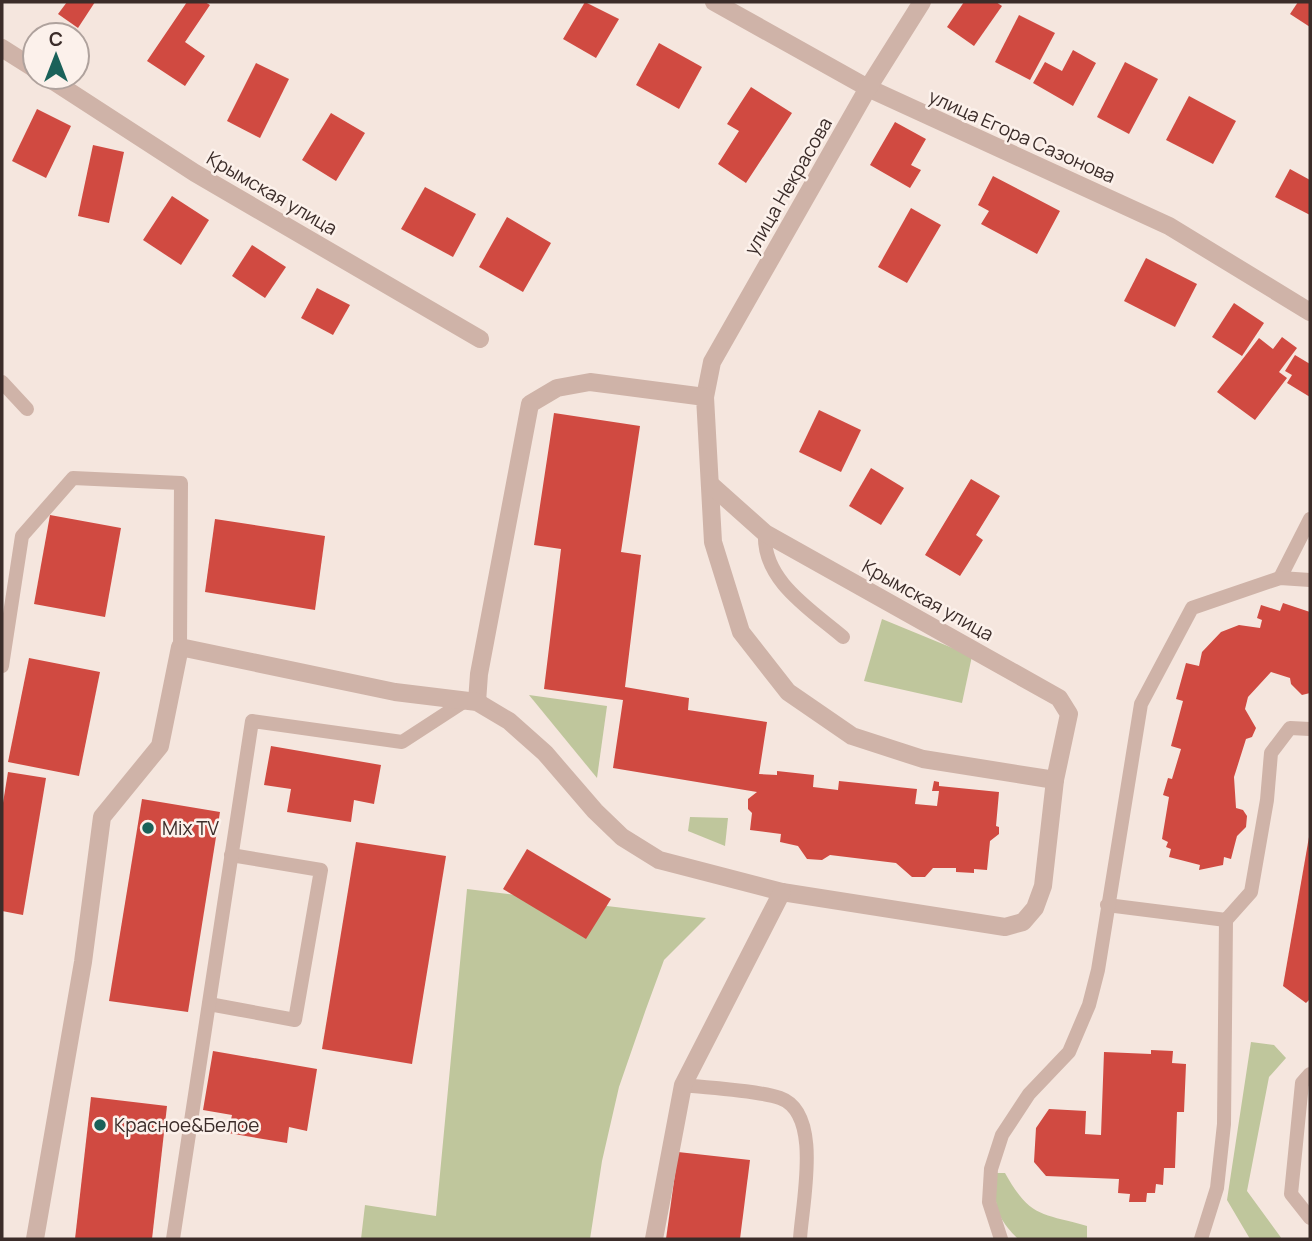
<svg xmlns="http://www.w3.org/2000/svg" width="1312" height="1241" font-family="Manrope,sans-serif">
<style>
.green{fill:#bfc69c}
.building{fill:#d04a41}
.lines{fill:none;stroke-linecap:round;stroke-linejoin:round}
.service{stroke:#cfb3a8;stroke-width:14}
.minor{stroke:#cfb3a8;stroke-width:18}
.poi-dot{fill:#1a6159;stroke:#fcf1eb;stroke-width:2.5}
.labels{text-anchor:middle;stroke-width:5;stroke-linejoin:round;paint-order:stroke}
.street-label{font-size:19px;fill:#3b2c29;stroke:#fcf1eb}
.poi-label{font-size:19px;fill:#3b2c29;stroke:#fcf1eb;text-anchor:start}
</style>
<rect width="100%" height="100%" fill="#f5e6de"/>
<g class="green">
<path d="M882,619L972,656L962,703L864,681Z"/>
<path d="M529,695L607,706L597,778Z"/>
<path d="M690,817L728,818L725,846L688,831Z"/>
<path d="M467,889L706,918L664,960L646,1009L619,1087L602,1161L590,1239H361L365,1205L436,1216Z"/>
<path d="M1251,1042L1274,1045L1286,1058L1269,1077L1247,1191L1282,1239H1250L1227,1200Z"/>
<path d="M997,1173H1005C1030,1218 1041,1213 1087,1226V1239H1018C996,1217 993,1205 997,1173Z"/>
</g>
<g class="building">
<path d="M67,2H95L78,28L58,14Z"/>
<path d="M187,2H205L210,5L185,42L205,56L185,86L147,61Z"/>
<path d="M585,2L619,19L596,58L563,39Z"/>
<path d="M964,2H996L1002,6L974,46L947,27Z"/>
<path d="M1298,2H1310V27L1290,14Z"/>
<path d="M1019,15L1055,33L1030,80L995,62Z"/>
<path d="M659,43L702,67L679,109L636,85Z"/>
<path d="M1073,50L1096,63L1073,106L1033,83L1045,62L1062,71Z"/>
<path d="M1125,62L1158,79L1129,134L1097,117Z"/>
<path d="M256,63L289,79L260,138L227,121Z"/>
<path d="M751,87L792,113L746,183L718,164L739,131L727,124Z"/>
<path d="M1189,96L1236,121L1213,164L1166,140Z"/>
<path d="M37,109L71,126L46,178L12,161Z"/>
<path d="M331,113L365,133L336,181L302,160Z"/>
<path d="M895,122L926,139L911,165L921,170L910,188L870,165Z"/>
<path d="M93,145L124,152L109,223L78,216Z"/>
<path d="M1290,169L1310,180V215L1275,197Z"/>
<path d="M993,176L1060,211L1037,254L981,224L989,211L978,205Z"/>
<path d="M425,187L476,214L453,257L401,229Z"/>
<path d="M172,196L209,220L181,265L143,240Z"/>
<path d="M911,208L941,225L907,283L878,267Z"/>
<path d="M507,217L551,243L523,292L479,267Z"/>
<path d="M252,245L286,267L265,298L232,276Z"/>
<path d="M1146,258L1197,284L1175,327L1124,301Z"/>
<path d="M317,288L350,305L333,335L301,318Z"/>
<path d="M1234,303L1264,323L1242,356L1212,337Z"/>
<path d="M1282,337L1297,348L1279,372L1287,378L1255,420L1217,392L1259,338L1273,349Z"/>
<path d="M1295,355L1310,364V397L1287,383L1292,375L1285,371Z"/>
<path d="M819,410L861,430L841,472L799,452Z"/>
<path d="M554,413L640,426L621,552L641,555L625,687L689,698L688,710L767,722L759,774L777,775V771L814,775L813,787L838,790L839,781L917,789L915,804L937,806L939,791H932L934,781L939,782V786L999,792L996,826L999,827V834L990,841L987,870L974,869V873L956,872V868H933L925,877H912L896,863L830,855L822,860L807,859L798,846L780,842L781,834L750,830L752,813L748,809V799L757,792L613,768L623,700L544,689L561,549L534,545Z"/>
<path d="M871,468L904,488L881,525L849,506Z"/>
<path d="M971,479L1000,496L976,535L983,540L960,576L925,555Z"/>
<path d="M50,515L121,528L105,617L34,604Z"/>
<path d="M215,519L325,536L315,610L205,592Z"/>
<path d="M1283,603L1310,612V693L1302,695L1291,684L1290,678L1271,672L1248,697L1245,709L1256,728L1252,737L1246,739L1234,777L1236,808L1243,810L1247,816L1246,827L1237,836L1231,859L1224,857L1223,865L1199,870L1200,865L1169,857L1171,849L1166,847L1168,842L1162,839L1169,797L1163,795L1168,778L1172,779L1181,749L1171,746L1183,701L1176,699L1186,663L1199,666L1202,652L1221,632L1239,625L1260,628L1262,620L1257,618L1261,605L1280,611Z"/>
<path d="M29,658L100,672L79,776L8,762Z"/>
<path d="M271,746L381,765L374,804L354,800L351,822L287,812L291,789L264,785Z"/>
<path d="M8,772L46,778L23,915L2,911V809Z"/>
<path d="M142,799L220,812L188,1012L109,1001Z"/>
<path d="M1309,837L1310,999L1306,1003L1283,986Z"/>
<path d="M356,842L446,856L412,1064L322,1049Z"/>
<path d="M527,849L611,899L586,939L503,889Z"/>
<path d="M1151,1050L1173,1051L1172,1063L1186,1064L1184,1112H1177L1175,1168H1164L1163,1185L1156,1184L1155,1193H1147L1146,1202H1129L1130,1194L1118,1193L1119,1179L1046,1176L1034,1162L1036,1128L1049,1109L1086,1111L1085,1134L1101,1135L1104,1052L1151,1054Z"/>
<path d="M213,1051L317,1069L307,1131L289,1127L287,1143L228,1133L232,1115L203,1110Z"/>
<path d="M91,1097L167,1106L152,1239H75Z"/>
<path d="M678,1152L750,1160L740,1239H666Z"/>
</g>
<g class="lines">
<g class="service">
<path d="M2,382L27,409"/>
<path d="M765,533C762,580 810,609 843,637"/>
<path d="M1280,578L1310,519"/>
<path d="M2,666L22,536L73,478L181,483L180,647"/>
<path d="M1107,905L1226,920L1251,892L1267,800L1271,753L1290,728L1310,729"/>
<path d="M209,1004L295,1020L321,870L231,855"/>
<path d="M1310,1074L1302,1083L1291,1194L1310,1218"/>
<path d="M683,1085C710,1088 756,1090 780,1098C823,1113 802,1203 800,1239"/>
<path d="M173,1239L252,721L402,742L465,701"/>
<path d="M1001,1239L989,1202L991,1169L1002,1135L1029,1094L1069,1052L1089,1005L1098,970L1141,704L1192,608L1280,578L1310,580"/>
<path d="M1201,1239L1217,1188L1224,1124L1226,920"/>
</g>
<g class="minor">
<path d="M714,2L868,88L1169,226L1310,312"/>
<path d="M2,48L35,69"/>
<path d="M47,77L195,173L480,339"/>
<path d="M705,397L712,362L868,88L922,2"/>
<path d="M477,702L479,674L530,404L557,388L590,382L705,397L713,542L741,632L788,692L852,736L923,759L1055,780"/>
<path d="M35,1239L83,962L102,817L160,746L180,647L395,692L477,702L509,721L545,753L595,811L622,837L659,860L782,892L1005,927L1023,922L1035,908L1043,886L1055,780L1069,714L1059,698L765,533L710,484"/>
<path d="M654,1239L683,1085L782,892"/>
</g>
</g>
<g class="poi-dot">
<circle cx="148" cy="828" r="7"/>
<circle cx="100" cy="1125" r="7"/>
</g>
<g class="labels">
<g class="street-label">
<text transform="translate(1022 136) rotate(24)" y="7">улица Егора Сазонова</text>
<text transform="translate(788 186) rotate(-60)" y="7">улица Некрасова</text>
<text transform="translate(272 193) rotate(30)" y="7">Крымская улица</text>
<text transform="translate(928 600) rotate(29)" y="7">Крымская улица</text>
</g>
<g class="poi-label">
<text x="162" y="835">Mix TV</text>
<text x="114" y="1132">Красное&amp;Белое</text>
</g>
</g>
<rect width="1312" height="1241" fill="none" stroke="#3b2c29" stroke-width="7"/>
<g transform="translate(56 56)"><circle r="33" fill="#fcf1eb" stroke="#afa29d" stroke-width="2"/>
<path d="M0-5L12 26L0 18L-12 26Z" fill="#1a6159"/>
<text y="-10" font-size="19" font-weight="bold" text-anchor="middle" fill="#3b2c29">С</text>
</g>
</svg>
